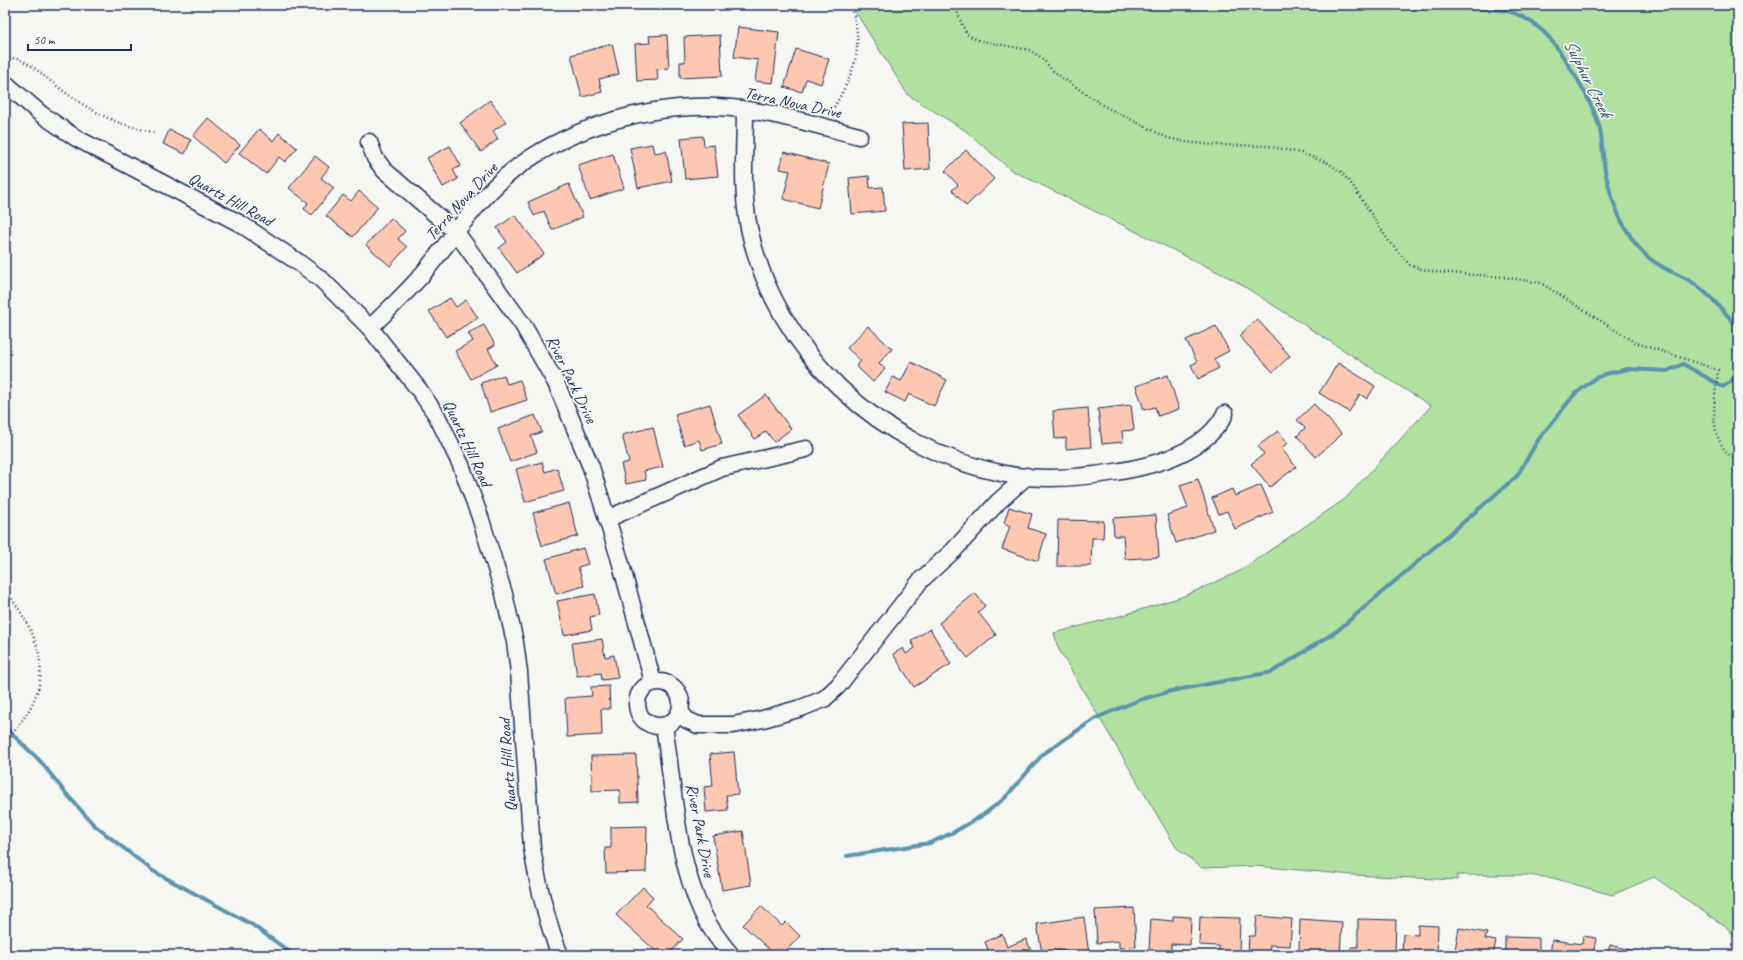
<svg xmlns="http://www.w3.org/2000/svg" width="1743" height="960" font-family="Caveat,sans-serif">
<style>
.green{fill:#b1e1a1;stroke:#668880}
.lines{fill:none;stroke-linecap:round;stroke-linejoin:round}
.stream{stroke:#5c94ae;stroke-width:4}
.building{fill:#fec7b1;stroke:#1b2f5e}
.minor-casing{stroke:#1b2f5e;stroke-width:19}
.path{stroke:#1b2f5e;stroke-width:2.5;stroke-dasharray:1 3;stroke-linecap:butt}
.minor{stroke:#f6f6f2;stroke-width:16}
.labels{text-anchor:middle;stroke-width:3.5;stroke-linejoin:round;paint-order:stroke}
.street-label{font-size:17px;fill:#1b2f5e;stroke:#f6f6f2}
.water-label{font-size:18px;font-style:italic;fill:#36597f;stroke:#f6f6f2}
</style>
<rect width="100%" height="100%" fill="#f6f6f2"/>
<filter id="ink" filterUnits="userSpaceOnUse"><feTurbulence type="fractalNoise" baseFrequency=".025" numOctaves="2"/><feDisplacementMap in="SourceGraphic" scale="8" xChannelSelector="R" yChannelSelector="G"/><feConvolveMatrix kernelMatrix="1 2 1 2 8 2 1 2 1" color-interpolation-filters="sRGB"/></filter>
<g filter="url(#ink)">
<path class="green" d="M851,5H1738V941L1727,928L1654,877L1612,895L1553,878L1526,875H1457V880L1353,875L1256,866L1202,868L1176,847L1058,648L1054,633L1127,614L1184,596L1238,572L1345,499L1431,406L1234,280L1011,170L966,131L908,95Z"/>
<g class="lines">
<g class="stream">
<path d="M1330,5C1376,11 1423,6 1469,8C1484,9 1500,8 1514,13C1542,24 1554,42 1569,66C1581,84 1592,104 1599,125C1603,140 1602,155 1605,170C1609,190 1615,211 1626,229C1634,244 1646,258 1661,266C1670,272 1681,275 1690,281C1709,293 1723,311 1738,327"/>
<path d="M5,727L41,762L64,791L94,825L153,871L251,924L294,955"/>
<path d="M847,856L930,843L954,832L983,815L1005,798L1043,754L1096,718L1139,700L1171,691L1272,672L1337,631L1517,476L1538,440L1574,395L1594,379L1605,374L1628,369L1667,371L1683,364L1723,387L1731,381L1738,367"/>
</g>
</g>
<g class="building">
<path d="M738,27L779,32L773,83L755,81L758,60L734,57Z"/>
<path d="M667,35L669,68L657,69L658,80L637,81L635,44L650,43L649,36Z"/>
<path d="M720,35L722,76L680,78V62H685L684,37Z"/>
<path d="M612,44L619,74L599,79L602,92L582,97L571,55Z"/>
<path d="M796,49L829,59L821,84L806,79L802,92L784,87Z"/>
<path d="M490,100L506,122L493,131L498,139L481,152L460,123Z"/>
<path d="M208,118L240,145L224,163L193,136Z"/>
<path d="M928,123L930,169L905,171L902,124Z"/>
<path d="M259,129L273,141L279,133L297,148L285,162L279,157L266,174L239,153Z"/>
<path d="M169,130L191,140L185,154L163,144Z"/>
<path d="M703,136L704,146L714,145L718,176L685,179L681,138Z"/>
<path d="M652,144L654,153L666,151L672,181L638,188L630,148Z"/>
<path d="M450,146L461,166L453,170L458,179L443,187L427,158Z"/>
<path d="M966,150L994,179L966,206L952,190L958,185L945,171Z"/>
<path d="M784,152L829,164L818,208L783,199L790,171L780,169Z"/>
<path d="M613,154L624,188L590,200L578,165Z"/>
<path d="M315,156L329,167L321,178L334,188L312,215L304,209L308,203L289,188Z"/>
<path d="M869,176L870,188L883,187L885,211L852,214L849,178Z"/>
<path d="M569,184L583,217L552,230L544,211L534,216L528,202Z"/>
<path d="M359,191L378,207L353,237L326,216L343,195L351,201Z"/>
<path d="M515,215L544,254L517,273L499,248L507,242L497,228Z"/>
<path d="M391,218L405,231L398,239L407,247L390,266L366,245Z"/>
<path d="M450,298L456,307L466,300L478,318L446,337L429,311Z"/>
<path d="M1257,319L1290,356L1273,372L1239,336Z"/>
<path d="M484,325L495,345L488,349L497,365L471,379L455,351L473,341L468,333Z"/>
<path d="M868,326L892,349L879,363L885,369L873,382L856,366L861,361L847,348Z"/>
<path d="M1216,326L1229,351L1214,359L1219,368L1198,379L1191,365L1197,362L1186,340Z"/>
<path d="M911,362L947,380L934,406L909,394L905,402L885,392L893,377L901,381Z"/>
<path d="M1338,363L1375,386L1367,399L1360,394L1349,412L1319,393Z"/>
<path d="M504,375L507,384L520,380L527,400L490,412L481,383Z"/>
<path d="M1168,375L1179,409L1158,416L1155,407L1144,410L1136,386Z"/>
<path d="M766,395L791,429L774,442L766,431L755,439L738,415Z"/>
<path d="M710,404L722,444L702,450L699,440L684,445L675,414Z"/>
<path d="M1314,404L1342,434L1316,457L1297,436L1305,428L1297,420Z"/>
<path d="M1131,405L1134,430L1122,431L1123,442L1102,444L1098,409Z"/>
<path d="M1088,408L1091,447L1066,449V438L1055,439L1053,411Z"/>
<path d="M535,415L542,432L531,436L537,452L510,462L498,429Z"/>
<path d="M653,427L663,467L644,471L646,480L626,484L621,464L629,462L622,435Z"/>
<path d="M1278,431L1288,443L1281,448L1296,467L1270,487L1251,464L1264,454L1258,446Z"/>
<path d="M542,462L545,472L557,468L564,491L525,502L516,469Z"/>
<path d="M1198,479L1214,530L1176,543L1167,515L1188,508L1180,485Z"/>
<path d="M1261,485L1273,512L1235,529L1227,511L1219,514L1212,498L1232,489L1235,496Z"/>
<path d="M569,503L578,536L542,546L533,513Z"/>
<path d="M1009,507L1032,514L1028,528L1046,534L1038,561L1002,549L1010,526L1004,523Z"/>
<path d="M1156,515L1159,557L1125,559L1123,536H1114L1113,518Z"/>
<path d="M1058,520L1104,521L1103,538H1092L1091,566H1057Z"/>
<path d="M583,548L588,564L578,567L584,586L556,594L546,559Z"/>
<path d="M975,593L985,606L978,612L996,635L968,658L939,623Z"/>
<path d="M595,594L599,615L590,617L592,630L564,635L557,601Z"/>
<path d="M930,629L951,664L914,687L893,654L903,648L906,654L915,648L911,641Z"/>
<path d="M602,639L605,657L614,655L618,678L602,680L601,673L577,676L572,643Z"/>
<path d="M609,686L610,709H601L602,735L567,737L565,698L592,696L591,687Z"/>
<path d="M734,752L738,794L726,795L728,810L706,812L704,787L713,786L710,754Z"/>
<path d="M636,755L638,802L620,803V790L592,791L591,756Z"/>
<path d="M647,826L646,872L606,873L605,848H611V827Z"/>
<path d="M743,831L751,885L722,890L713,836Z"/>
<path d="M643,887L653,897L646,905L683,939L668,955H660L616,915Z"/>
<path d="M761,906L782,926L786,922L800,936L782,955H775L743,925Z"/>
<path d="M1134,908L1136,947L1119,948V941L1097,943L1095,910Z"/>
<path d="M1173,916L1191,917L1190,945L1171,944V951L1149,950L1151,919L1173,921Z"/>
<path d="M1257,916L1292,919L1290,946L1270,945L1269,955L1248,954L1249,936H1255Z"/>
<path d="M1084,917L1089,955H1067L1066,950L1042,953L1037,924Z"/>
<path d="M1200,917L1240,918L1239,955H1218L1219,946L1199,945Z"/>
<path d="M1300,919L1342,922L1340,955H1318V953L1299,952Z"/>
<path d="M1358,919L1396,920L1395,953L1373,952V955H1351V947H1358Z"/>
<path d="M1418,925L1438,926L1437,954L1444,955H1402L1403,934L1418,935Z"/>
<path d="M1459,928L1487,933L1485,939L1496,941L1493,955H1454Z"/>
<path d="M1002,934L1007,947L1026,939L1033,955H990L985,942Z"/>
<path d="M1583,936L1596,938L1593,955H1550L1552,940L1582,944Z"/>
<path d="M1505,937L1539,938V955H1505Z"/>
<path d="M1610,945L1651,955H1607Z"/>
<path d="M823,950L832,955H820Z"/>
</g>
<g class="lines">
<g class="minor-casing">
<g id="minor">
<path d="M5,83L41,114L76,138L241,224L298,262L322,280L370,328L420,391L437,416L461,465L480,517L504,594L515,642L519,672L532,848C538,885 546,920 560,955"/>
<path d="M745,110C745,149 741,189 749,228C775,352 882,450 1005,474C1041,481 1079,478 1115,472C1154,466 1205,452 1225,414"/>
<path d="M369,142L375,158L384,170L456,232L523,325L556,383L591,467L619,557L653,682"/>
<path d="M370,328C387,311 405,294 421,276C449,243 473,205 505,177C560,130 645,104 717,107C765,109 812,124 859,136"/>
<path d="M607,519L722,468L806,449"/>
<circle cx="659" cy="704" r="22"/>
<path d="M681,713L687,720L698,725H733L763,719L801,708L824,699L838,686L921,580L954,550L998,502L1027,476"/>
<path d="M664,726C674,787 675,854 702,912C709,927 720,942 731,955"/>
</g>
</g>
<g class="path">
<path d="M955,5L962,25L967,34L977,40L1029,50L1041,57L1052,70L1064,79L1104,106L1168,138L1186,142L1212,145L1268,146L1301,153L1328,163L1341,172L1353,186L1388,240L1410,265L1421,269L1435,272L1504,277L1541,283L1634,342L1718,370C1716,396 1708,424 1723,447C1726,453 1733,458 1738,463"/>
<path d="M5,59C19,55 32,66 43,75C66,94 91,112 120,123C132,127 144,130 156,133"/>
<path d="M830,114C852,77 867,48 850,5"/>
<path d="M5,589C27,620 51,656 36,695C30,713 15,729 5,744"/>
</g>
<use href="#minor" class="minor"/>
</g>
</g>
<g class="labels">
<g class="street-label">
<text transform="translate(793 102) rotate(12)" y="6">Terra Nova Drive</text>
<text transform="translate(231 199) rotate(29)" y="6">Quartz Hill Road</text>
<text transform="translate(461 201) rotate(-48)" y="6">Terra Nova Drive</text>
<text transform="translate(572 379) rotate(64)" y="6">River Park Drive</text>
<text transform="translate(468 443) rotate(65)" y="6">Quartz Hill Road</text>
<text transform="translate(507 765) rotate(-94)" y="6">Quartz Hill Road</text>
<text transform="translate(701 830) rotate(79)" y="6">River Park Drive</text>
</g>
<g class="water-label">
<text transform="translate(1588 78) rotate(63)" y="6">Sulphur Creek</text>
</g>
</g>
<rect width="1743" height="960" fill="none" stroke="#f6f6f2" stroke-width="20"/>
<rect x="10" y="10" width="1723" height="940" fill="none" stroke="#1b2f5e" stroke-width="1.5" filter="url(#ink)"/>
<path d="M28 44v6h103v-6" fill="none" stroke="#1b2f5e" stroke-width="2"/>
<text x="34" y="44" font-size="12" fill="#1b2f5e" stroke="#f6f6f2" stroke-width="3" paint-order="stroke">50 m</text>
</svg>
